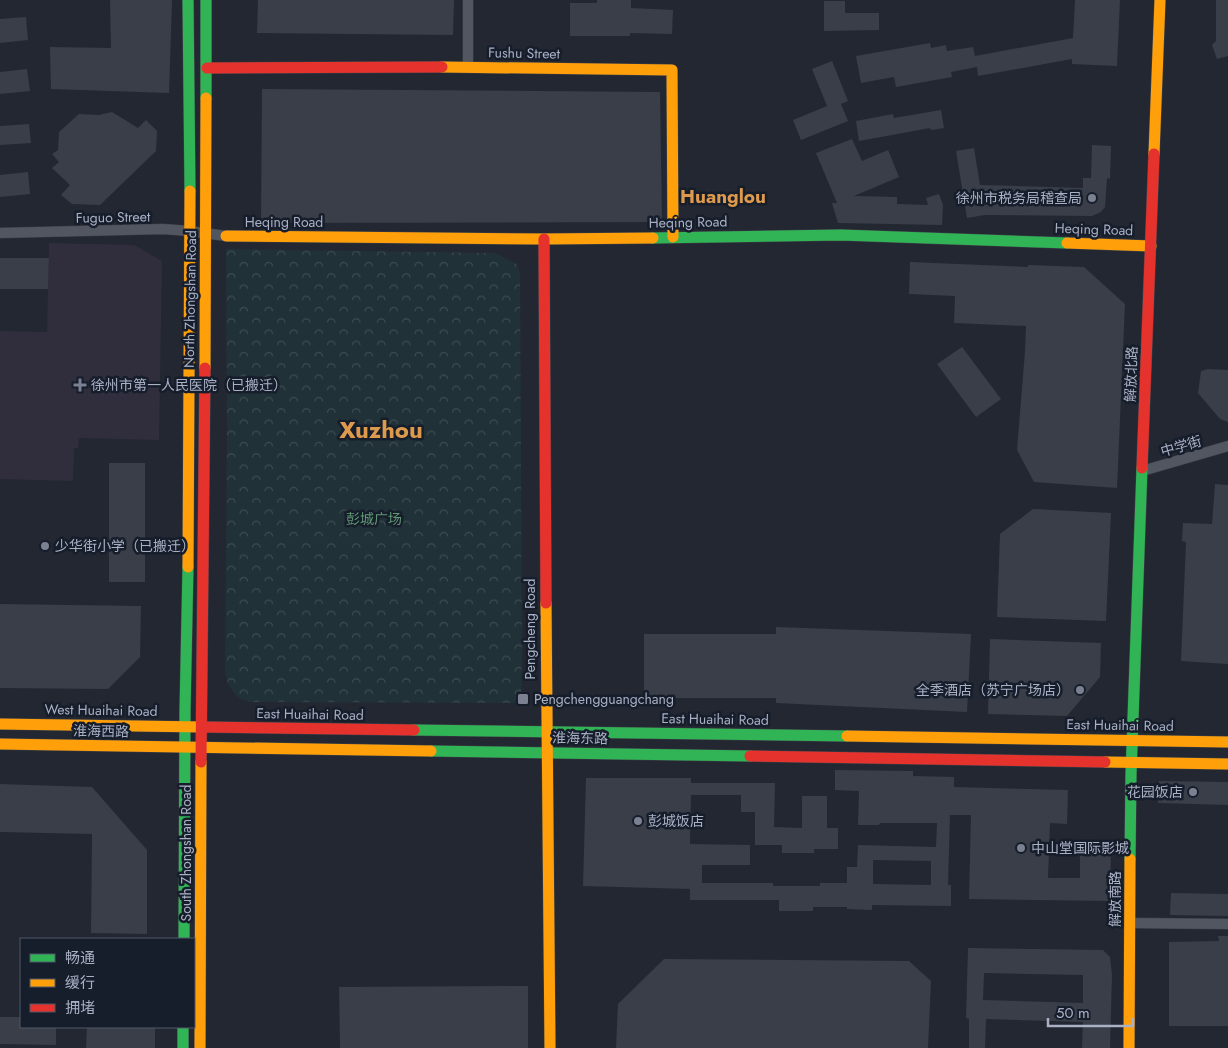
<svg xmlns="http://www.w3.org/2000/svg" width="1228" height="1048" font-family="Jost,'Noto Sans SC',sans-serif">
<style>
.medical{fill:#302e3d}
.park{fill:url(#park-crowns)}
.building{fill:#3a3e48;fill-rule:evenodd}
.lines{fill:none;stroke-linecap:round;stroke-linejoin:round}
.street-casing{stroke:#3f424a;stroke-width:11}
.fast-casing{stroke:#3f424a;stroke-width:12}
.slow-casing{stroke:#3f424a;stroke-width:12}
.jam-casing{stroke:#3f424a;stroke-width:12}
.street{stroke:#525660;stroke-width:10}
.fast{stroke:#30b455;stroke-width:11}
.slow{stroke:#ff9f0a;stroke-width:11}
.jam{stroke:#e5322d;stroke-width:11}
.poi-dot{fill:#7b8191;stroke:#161d2b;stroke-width:2}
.labels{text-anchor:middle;stroke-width:5;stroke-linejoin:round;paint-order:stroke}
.street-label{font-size:14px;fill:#aab1c5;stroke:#161d2b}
.poi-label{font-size:14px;fill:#aab1c5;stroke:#161d2b;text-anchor:start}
.park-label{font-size:14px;fill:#609772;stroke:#161d2b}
.district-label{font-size:19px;font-weight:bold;fill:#dd9a4d;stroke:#161d2b}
.town-label{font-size:24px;font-weight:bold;fill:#dd9a4d;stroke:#161d2b}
</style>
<defs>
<pattern id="park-crowns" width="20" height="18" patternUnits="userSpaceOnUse" patternTransform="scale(1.25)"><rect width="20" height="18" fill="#203137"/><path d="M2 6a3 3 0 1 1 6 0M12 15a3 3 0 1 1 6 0" fill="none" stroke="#3e4c52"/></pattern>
</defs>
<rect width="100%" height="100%" fill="#232731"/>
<path class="medical" d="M49,243L134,245L162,261L159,440L79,438L78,448H74L73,481L0,479V331L47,332Z"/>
<path class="park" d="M226,249L495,253L517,264L520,274L522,658L521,692L514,703L249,702L237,697L228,684L225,672L227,439Z"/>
<g class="building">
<path d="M110,0H172L169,93L51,89L50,47L111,48Z"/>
<path d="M258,0H454L453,35L257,33Z"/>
<path d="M597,0H631V8L673,10L672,34L630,33V36H570V3H597Z"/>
<path d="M1075,0H1120L1117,66L1072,64V59L978,76L977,67L951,72L952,77L896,87L894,77L861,83L856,56L930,43L931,48L946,45L947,51L973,47L975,56L1073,38Z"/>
<path d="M1216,0H1228V56L1217,59L1212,45L1216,41Z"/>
<path d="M824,1H845V13H879V30L824,31Z"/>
<path d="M26,17L28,40L0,43V19Z"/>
<path d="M832,61L848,101L841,104L848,121L801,140L793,120L827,106L812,69Z"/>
<path d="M27,69L30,91L0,94V72Z"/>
<path d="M262,89L660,92L662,222L261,223Z"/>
<path d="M941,110L944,128L931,130L930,128L859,141L856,121L893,114L894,118Z"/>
<path d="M112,112L138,128L146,120L157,131L156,151L100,205L72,204L61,195L70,185L52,168L59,162L52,154L58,150L59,132L79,114L99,115Z"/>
<path d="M29,124L31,143L0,145V126Z"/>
<path d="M852,139L862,161L888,150L899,177L854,196L897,197V204L928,205L926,198L939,194L943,205L942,225L838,223L832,203H837L816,153Z"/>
<path d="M1092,145L1111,146L1110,179L1107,178L1105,207L1101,212L1092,216L985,215L967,218L956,151L974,148L980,185L1083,188V178H1091Z"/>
<path d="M28,172L30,194L0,197V175Z"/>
<path d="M0,258H49L48,289H0Z"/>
<path d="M910,262L1028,267V265L1084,267L1125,304L1117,488L1034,482L1017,450L1025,351L1026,326L954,323L955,296L909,294Z"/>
<path d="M962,347L1001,399L976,417L937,364Z"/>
<path d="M1208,369L1228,370V422L1220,419L1198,393L1201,371Z"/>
<rect x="109" y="463" width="36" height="119"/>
<path d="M1215,484L1228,485V664L1181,661L1186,542L1182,541L1183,523L1212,524Z"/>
<path d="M1033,509L1111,513L1106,621L997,617L1000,534Z"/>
<path d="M0,604L141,606L140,657L108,689L0,688Z"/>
<path d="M776,627L971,634L967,712L776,703V698H644V634H776Z"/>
<path d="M990,639L1101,643L1100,677L1067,716L988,714Z"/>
<path d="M835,770L913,771V776L954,777V787L1068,790L1067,824L1050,823L1048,878H1080V846H1111L1110,901L969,899L971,815H950L948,885H951V906L872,905V910L847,909V907H813V911H779V900H690V889L583,886L586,778H691V783H775L774,827L802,828V796H827V828H838V849H814V853H782V845H755V812H741V795H691L690,844L750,845V865H702V883H773V886H820V883H847V867H857L858,845L936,847L937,823H880L879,825H858L859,791L835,790ZM873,860L931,861V885L873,884Z"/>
<path d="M1159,781L1228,782V805L1158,803Z"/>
<path d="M0,784L92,787L147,850V934L91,933L92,834L0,832Z"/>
<path d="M1171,893L1228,894V916L1170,915Z"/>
<path d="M1218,936H1228V1026H1169V942L1219,941Z"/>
<path d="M968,948L1103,950L1110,957L1112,975L1110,1048H1082L1083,1022L986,1019L985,1048H969V1019L966,1018ZM984,973L1083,975V1003L983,1000Z"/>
<path d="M664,959L909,961L931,981L928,1048H616L618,1004Z"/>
<path d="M528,986V1048H340L339,987Z"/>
<path d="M0,1017H21V1027H56V1045L0,1044Z"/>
<path d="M87,1027H155V1048H86Z"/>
</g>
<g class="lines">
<g class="street-casing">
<g id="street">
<path d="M468,0V67"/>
<path d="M0,233L163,229L189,231L226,236"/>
<path d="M1142,471L1228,446"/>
<path d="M1130,923L1228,924"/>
</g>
</g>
<g class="fast-casing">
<g id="fast">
<path d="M188,0L190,191"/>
<path d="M206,0V98"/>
<path d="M653,238L841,235L1067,243"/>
<path d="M414,730L847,736"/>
<path d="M431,751L750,756"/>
<path d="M1130,859L1131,774L1142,468"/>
<path d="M184,939L185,711L188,567"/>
<path d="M183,1027V1048"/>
</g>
</g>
<g class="slow-casing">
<g id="slow">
<path d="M442,67L672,70L673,237"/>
<path d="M1154,154L1160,0"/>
<path d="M226,236L544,239L653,238"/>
<path d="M1067,243L1151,246"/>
<path d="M205,368L206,98"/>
<path d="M188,567L190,191"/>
<path d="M546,603L550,1048"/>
<path d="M0,724L203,727"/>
<path d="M847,736L1228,742"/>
<path d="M0,744L431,751"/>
<path d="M1105,762L1228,764"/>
<path d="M200,1048L201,762"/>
<path d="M1129,1048L1130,859"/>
</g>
</g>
<g class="jam-casing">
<g id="jam">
<path d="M207,68L442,67"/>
<path d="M544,239L546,603"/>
<path d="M1142,468L1154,154"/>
<path d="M203,727L414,730"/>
<path d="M750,756L1105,762"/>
<path d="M201,762L205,368"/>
</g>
</g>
<use href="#street" class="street"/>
<use href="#fast" class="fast"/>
<use href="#slow" class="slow"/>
<use href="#jam" class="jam"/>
</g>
<g class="poi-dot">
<circle cx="1092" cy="198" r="5"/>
<path d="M77.5 377.5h5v5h5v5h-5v5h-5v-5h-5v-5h5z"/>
<circle cx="45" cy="546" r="5"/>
<circle cx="1080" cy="690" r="5"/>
<rect x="517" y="693" width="12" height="12" rx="2.5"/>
<circle cx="1193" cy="792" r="5"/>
<circle cx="638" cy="821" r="5"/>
<circle cx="1021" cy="848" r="5"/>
</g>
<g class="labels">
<g class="street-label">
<text transform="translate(524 53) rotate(1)" y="5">Fushu Street</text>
<text transform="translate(113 217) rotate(-1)" y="5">Fuguo Street</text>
<text x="284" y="227">Heqing Road</text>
<text transform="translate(688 222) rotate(-1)" y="5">Heqing Road</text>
<text transform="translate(1094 229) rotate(2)" y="5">Heqing Road</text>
<text transform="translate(190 299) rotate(-89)" y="5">North Zhongshan Road</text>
<text transform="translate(1131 374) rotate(-88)" y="5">解放北路</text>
<text transform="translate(1181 446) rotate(-16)" y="5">中学街</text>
<text transform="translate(530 629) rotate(-90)" y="5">Pengcheng Road</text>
<text transform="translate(101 710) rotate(1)" y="5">West Huaihai Road</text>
<text transform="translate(310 714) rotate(1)" y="5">East Huaihai Road</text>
<text transform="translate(715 719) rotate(1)" y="5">East Huaihai Road</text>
<text transform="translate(1120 725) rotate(1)" y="5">East Huaihai Road</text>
<text transform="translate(101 731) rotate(1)" y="5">淮海西路</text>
<text transform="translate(580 738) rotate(1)" y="5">淮海东路</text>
<text transform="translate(186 853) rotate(-90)" y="5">South Zhongshan Road</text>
<text transform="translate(1115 899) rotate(-90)" y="5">解放南路</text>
</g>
<g class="poi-label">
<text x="1082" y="203" text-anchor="end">徐州市税务局稽查局</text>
<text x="91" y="390">徐州市第一人民医院（已搬迁）</text>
<text x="55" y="551">少华街小学（已搬迁）</text>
<text x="1070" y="695" text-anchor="end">全季酒店（苏宁广场店）</text>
<text x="534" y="704">Pengchengguangchang</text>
<text x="1183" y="797" text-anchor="end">花园饭店</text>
<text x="648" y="826">彭城饭店</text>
<text x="1031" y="853">中山堂国际影城</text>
</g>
<g class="park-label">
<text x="374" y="524">彭城广场</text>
</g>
<g class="district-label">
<text x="723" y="203">Huanglou</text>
</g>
<g class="town-label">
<text x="381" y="438">Xuzhou</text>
</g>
</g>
<rect x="20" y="938" width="175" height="90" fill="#161d2b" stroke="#515869"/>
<rect x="30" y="954" width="25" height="8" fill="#30b455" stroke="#515869"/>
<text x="65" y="963" font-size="15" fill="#aab1c5">畅通</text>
<rect x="30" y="979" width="25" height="8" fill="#ff9f0a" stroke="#515869"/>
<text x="65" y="988" font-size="15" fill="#aab1c5">缓行</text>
<rect x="30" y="1004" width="25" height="8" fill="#e5322d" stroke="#515869"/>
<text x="65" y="1013" font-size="15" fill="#aab1c5">拥堵</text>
<path d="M1048 1018v8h85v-8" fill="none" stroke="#aab1c5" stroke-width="2.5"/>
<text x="1056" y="1018" font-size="15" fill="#aab1c5" stroke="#161d2b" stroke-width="4" paint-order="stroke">50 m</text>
</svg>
